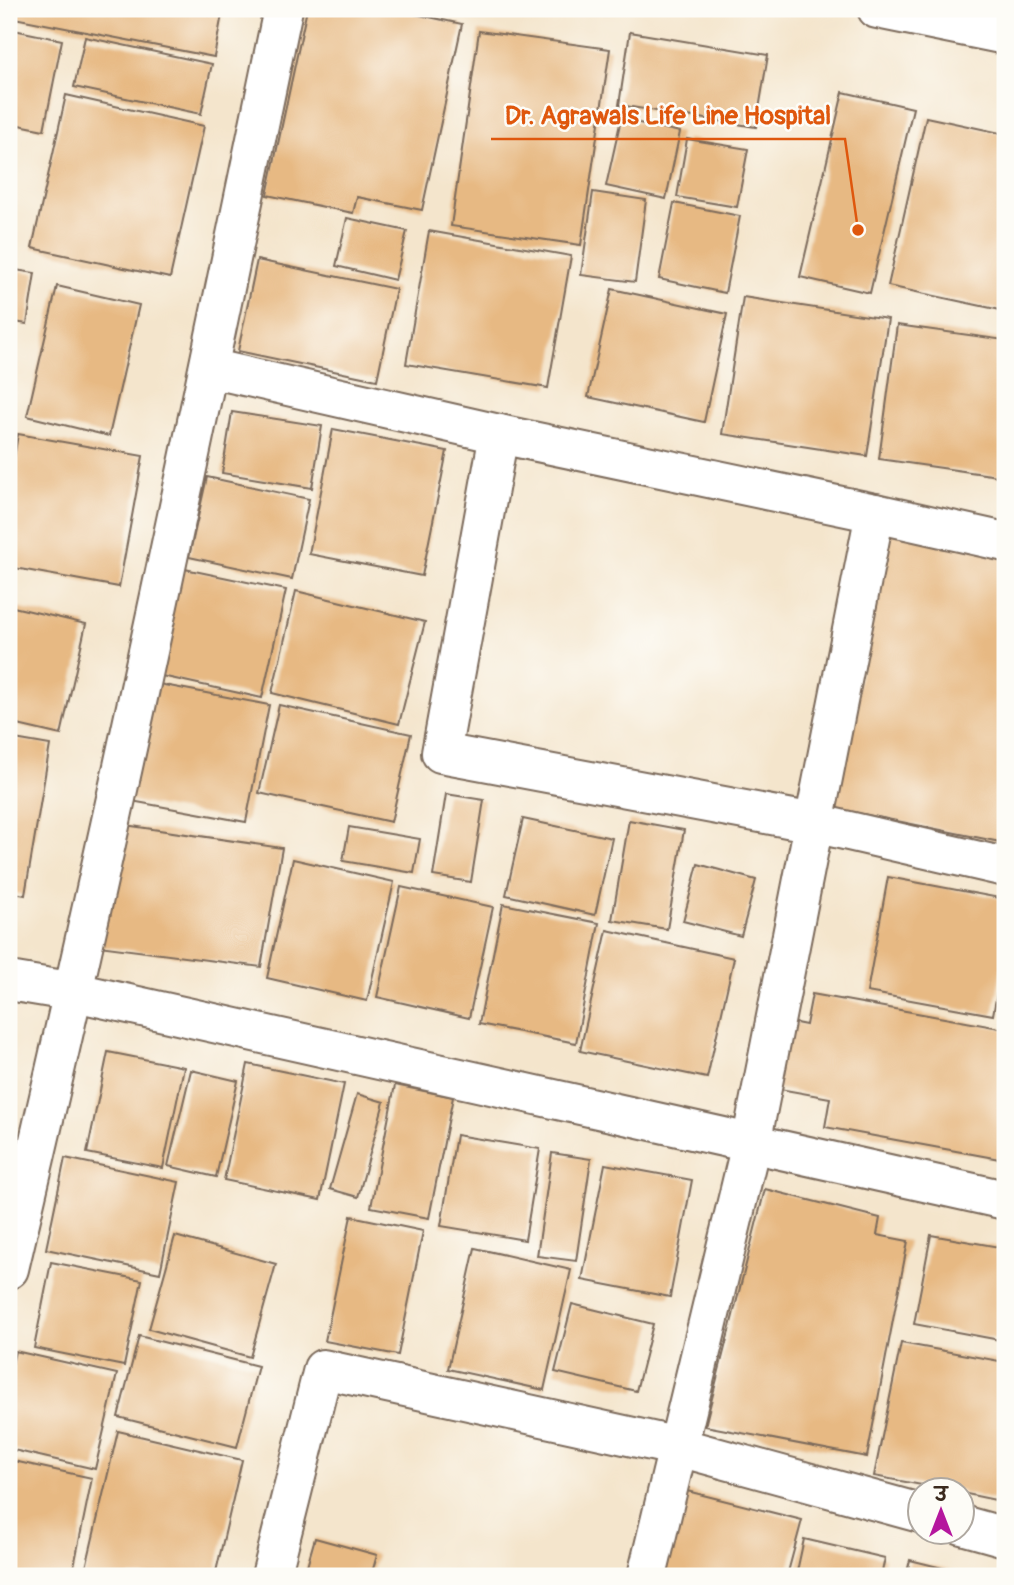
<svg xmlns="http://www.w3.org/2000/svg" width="1014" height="1585" font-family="Pangolin,'Playpen Sans Deva',sans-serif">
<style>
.building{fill:#e7b983}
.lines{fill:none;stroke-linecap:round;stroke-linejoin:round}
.minor-casing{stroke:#7c6b5b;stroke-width:42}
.tertiary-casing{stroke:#7c6b5b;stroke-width:42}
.minor{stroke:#fff;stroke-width:38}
.tertiary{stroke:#fff;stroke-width:38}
.leader{fill:none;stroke:#df570d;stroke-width:2.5}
.callout-dot{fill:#df570d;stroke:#fdfcf7;stroke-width:2.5}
.callout-label{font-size:26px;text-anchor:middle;font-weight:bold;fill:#df570d;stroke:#fdfcf7;stroke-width:5;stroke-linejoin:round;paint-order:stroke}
</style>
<rect width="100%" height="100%" fill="#fdfcf7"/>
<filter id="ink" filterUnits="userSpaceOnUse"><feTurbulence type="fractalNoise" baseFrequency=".0143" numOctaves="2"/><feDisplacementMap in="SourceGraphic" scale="14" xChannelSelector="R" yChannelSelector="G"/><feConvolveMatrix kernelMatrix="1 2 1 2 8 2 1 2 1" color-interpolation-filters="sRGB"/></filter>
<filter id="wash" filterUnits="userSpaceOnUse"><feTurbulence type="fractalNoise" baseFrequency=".00686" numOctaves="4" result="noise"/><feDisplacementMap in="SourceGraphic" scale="28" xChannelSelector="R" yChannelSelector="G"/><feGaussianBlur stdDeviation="1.57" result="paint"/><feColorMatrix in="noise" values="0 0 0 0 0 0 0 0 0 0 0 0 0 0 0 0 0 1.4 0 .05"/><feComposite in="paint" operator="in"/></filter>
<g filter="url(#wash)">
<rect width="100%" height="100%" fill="#f4e5cc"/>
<g id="blocks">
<g class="building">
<path d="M9,9H223L214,57L9,17Z"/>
<path d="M307,9H391L462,24L422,210L357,197L353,213L267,195Z"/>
<path d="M9,29L62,40L44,130L9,123Z"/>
<path d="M479,31L610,49L581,245L451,226Z"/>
<path d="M630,32L768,55L756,127L619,105Z"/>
<path d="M85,37L212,64L201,114L74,87Z"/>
<path d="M843,92L913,108L870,293L800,277Z"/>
<path d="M66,95L204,126L170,278L32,248Z"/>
<path d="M926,117L1005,134V311L888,286Z"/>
<path d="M621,119L680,132L666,199L606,186Z"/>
<path d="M687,139L748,149L737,207L677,197Z"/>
<path d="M593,192L646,200L635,282L581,275Z"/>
<path d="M674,203L740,216L725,293L659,279Z"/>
<path d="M347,218L407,231L395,280L336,266Z"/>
<path d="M429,231L571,256L548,388L406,364Z"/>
<path d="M257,260L396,289L377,380L238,351Z"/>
<path d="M9,269L35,273L27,324L9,321Z"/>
<path d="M57,286L139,305L109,436L27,416Z"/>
<path d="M612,289L727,314L704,422L588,397Z"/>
<path d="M743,297L888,319L867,456L722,434Z"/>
<path d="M897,325L1005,340V477L879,459Z"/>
<path d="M232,412L322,426L312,488L222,473Z"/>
<path d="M333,429L447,451L422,576L309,554Z"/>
<path d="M18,434L143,456L119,587L9,567V488Z"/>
<path d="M207,477L309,499L292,579L189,557Z"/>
<path d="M890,530L1005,554V843L833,808Z"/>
<path d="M180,568L286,590L262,698L157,675Z"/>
<path d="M296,591L425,622L399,724L272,693Z"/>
<path d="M9,606L86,624L61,735L9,723Z"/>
<path d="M148,682L269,705L246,822L126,800Z"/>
<path d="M279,705L411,734L391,822L259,793Z"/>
<path d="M9,738L50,745L25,895L9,892Z"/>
<path d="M446,794L484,800L471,882L433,876Z"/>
<path d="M523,819L612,838L595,915L506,895Z"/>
<path d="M629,820L684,830L667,929L612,920Z"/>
<path d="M118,824L282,848L261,967L91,945Z"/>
<path d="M349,827L420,839L414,873L343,861Z"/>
<path d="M293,859L394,882L367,1001L267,978Z"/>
<path d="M698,864L756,880L741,936L683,921Z"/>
<path d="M888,877L1005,899V949L993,1015L867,992Z"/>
<path d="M401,887L493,907L469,1018L377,997Z"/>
<path d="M503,904L599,923L576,1043L479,1024Z"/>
<path d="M607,930L734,958L707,1078L580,1051Z"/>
<path d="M812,994L1005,1029V1160L825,1127L830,1098L774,1088L786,1021L806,1025Z"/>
<path d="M108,1052L184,1067L163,1168L87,1153Z"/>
<path d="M248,1064L344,1084L320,1200L224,1180Z"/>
<path d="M191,1070L238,1081L216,1177L168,1166Z"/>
<path d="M395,1085L453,1097L429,1218L371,1207Z"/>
<path d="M357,1094L384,1102L358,1197L330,1189Z"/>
<path d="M456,1135L540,1149L525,1240L441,1226Z"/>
<path d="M552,1153L591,1159L576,1261L537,1256Z"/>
<path d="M65,1158L179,1182L160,1273L46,1249Z"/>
<path d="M605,1164L692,1180L670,1297L582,1280Z"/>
<path d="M765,1189L880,1218L877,1235L908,1241L867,1457L705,1426Z"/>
<path d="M351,1216L423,1231L398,1355L325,1341Z"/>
<path d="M931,1235L1005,1248V1341L914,1324Z"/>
<path d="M175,1236L276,1264L250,1357L149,1329Z"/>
<path d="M475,1248L571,1270L544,1390L448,1369Z"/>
<path d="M51,1262L142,1280L124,1366L34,1348Z"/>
<path d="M572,1304L653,1324L636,1391L555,1372Z"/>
<path d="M139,1336L258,1366L237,1447L118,1417Z"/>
<path d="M901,1343L1005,1362V1502L962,1493V1490H948L874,1476Z"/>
<path d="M15,1351L117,1374L95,1469L9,1449V1378Z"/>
<path d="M118,1431L242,1460L215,1576H84Z"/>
<path d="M9,1460L92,1478L72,1576H9Z"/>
<path d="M683,1490L802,1520L787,1576H661Z"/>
<path d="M315,1538L377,1555L371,1576H304Z"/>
<path d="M804,1539L885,1558L881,1576H796Z"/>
<path d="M910,1560L971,1575V1576H906Z"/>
</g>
</g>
</g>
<g filter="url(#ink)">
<use href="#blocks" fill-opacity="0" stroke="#7c6b5b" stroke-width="2"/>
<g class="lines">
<g class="minor-casing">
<g id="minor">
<path d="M209,368L499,434L875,513L751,1144L647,1576"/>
<path d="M499,434L441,753L814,823L1005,867"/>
<path d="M875,513L1005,542"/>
<path d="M9,981L75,992L1005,1200"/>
<path d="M9,1269C108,850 196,430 283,9"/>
<path d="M962,1525L1005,1537"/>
<path d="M271,1576L323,1369L679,1447L920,1513"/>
</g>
</g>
<g class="tertiary-casing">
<path id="tertiary" d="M877,9L1005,35"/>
</g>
<use href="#minor" class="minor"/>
<use href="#tertiary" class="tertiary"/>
</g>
</g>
<path class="leader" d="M858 230L845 139H491"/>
<circle class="callout-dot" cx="858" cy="230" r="7"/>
<g class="callout-label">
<text x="668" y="124">Dr. Agrawals Life Line Hospital</text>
</g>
<rect width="1014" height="1585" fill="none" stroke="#fdfcf7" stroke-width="35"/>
<g transform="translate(941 1511)"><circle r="33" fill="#fdfcf7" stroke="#afa8a0" stroke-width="2"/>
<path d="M0-5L12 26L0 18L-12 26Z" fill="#b5179e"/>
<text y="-10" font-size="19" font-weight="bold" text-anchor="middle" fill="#3b2a1e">उ</text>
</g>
</svg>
